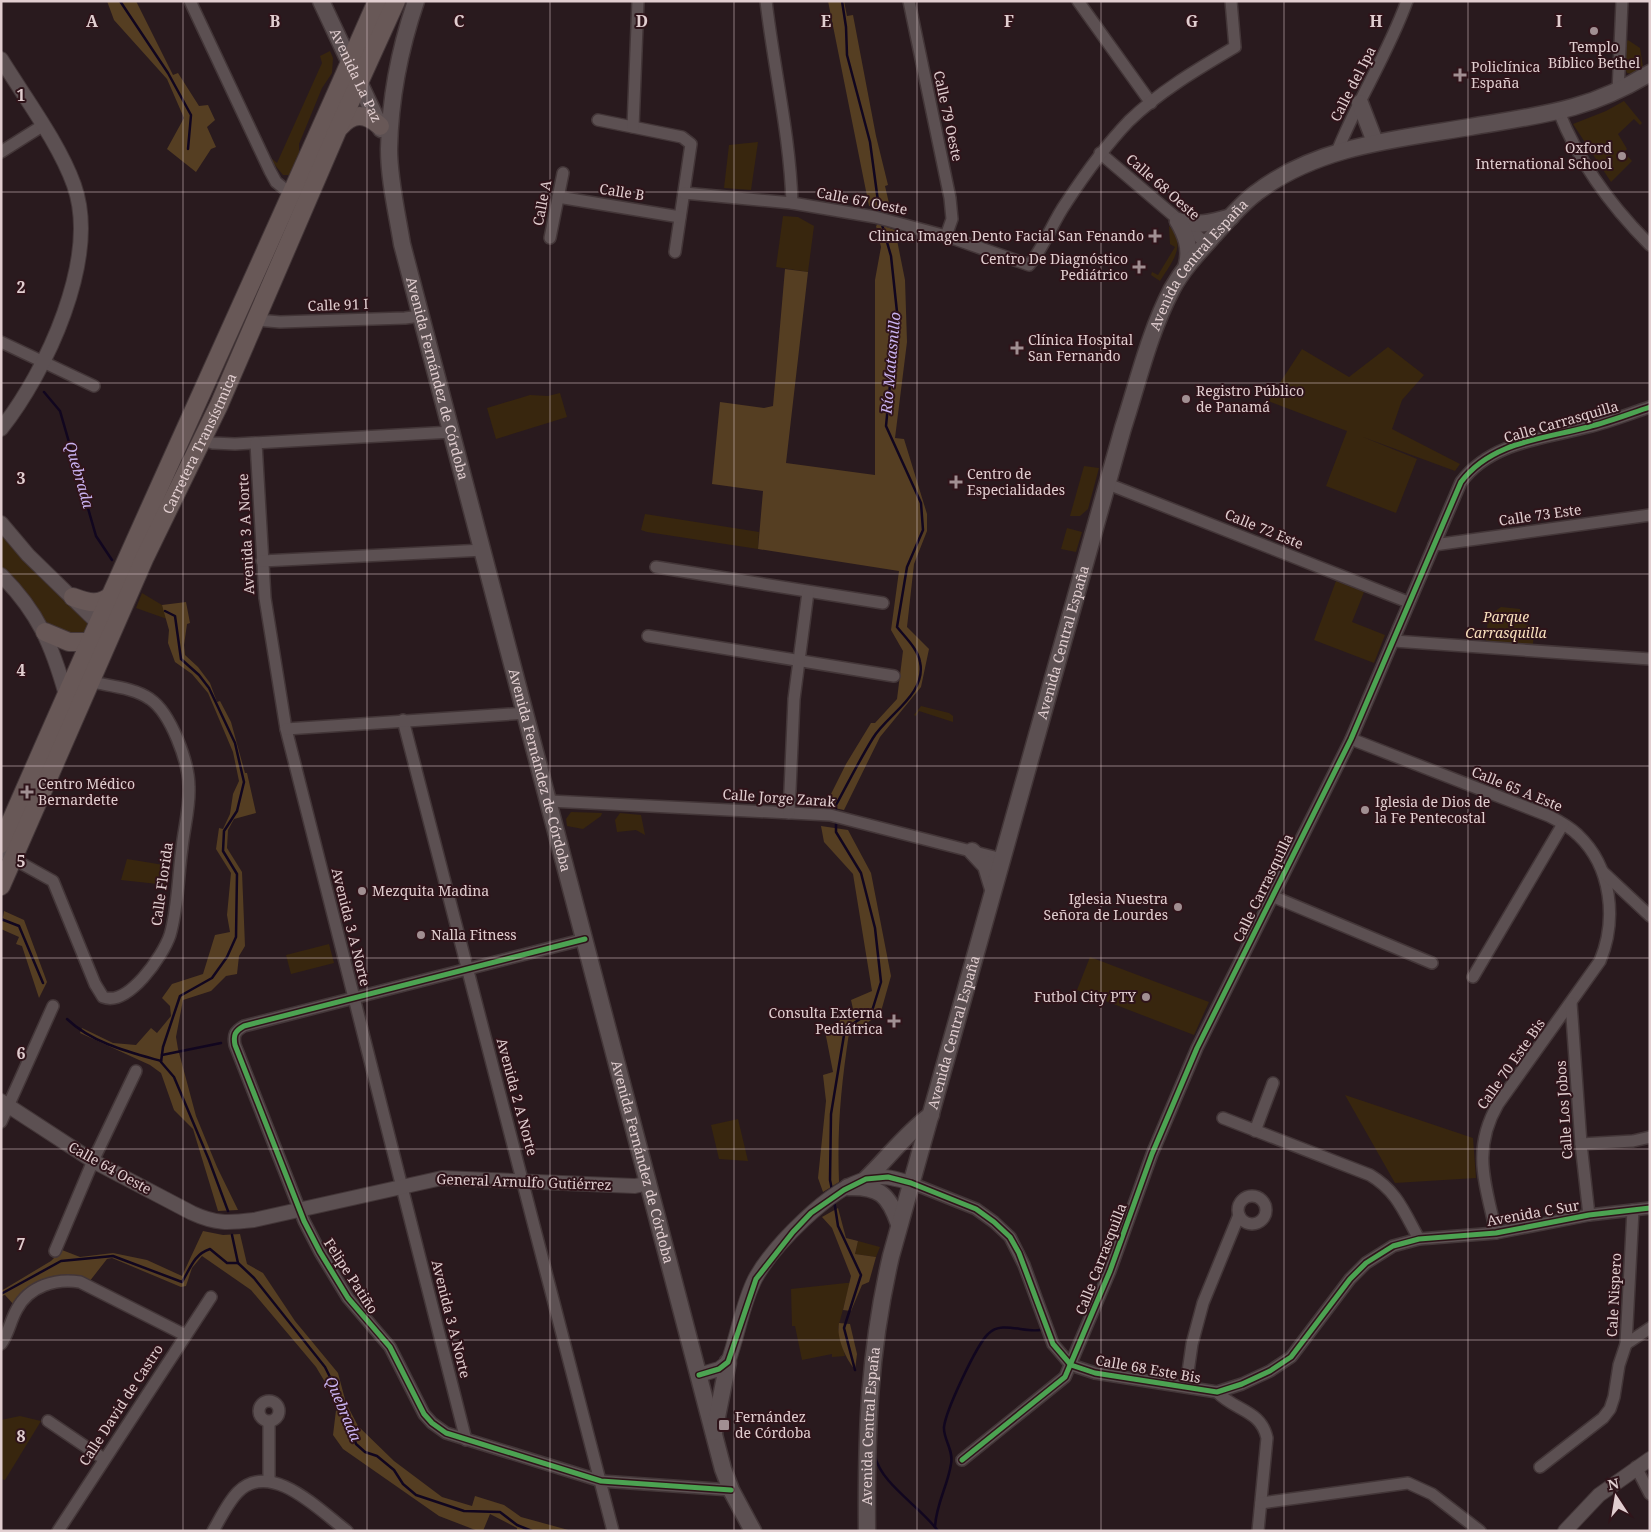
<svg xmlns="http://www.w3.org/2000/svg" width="1651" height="1532" font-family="'Noto Serif',serif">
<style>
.green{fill:#38260e}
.forest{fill:#553e22}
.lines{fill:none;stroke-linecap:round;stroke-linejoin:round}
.stream{stroke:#11061f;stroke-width:2.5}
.minor-casing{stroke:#433638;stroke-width:14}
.tertiary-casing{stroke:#433638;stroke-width:16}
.secondary-casing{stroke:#433638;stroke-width:19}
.primary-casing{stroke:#433638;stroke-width:20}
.minor{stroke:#5c5052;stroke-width:11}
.tertiary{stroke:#5c5052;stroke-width:14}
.secondary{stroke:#5c5052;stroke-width:16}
.primary{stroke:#685857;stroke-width:18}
.cycleway-casing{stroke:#2f141a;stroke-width:8}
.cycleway{stroke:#4ca352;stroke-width:5}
.grid{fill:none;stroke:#e1ced0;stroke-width:1;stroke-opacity:0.55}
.poi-dot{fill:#a18f92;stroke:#2f141a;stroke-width:2}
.labels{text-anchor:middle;stroke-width:4;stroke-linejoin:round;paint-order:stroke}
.poi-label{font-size:14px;fill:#e1ced0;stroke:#2f141a;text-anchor:start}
.street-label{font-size:14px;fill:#e1ced0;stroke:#2f141a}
.park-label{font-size:14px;font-style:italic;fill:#f9e0bd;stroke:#2f141a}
.water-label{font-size:15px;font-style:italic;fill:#c9b2f0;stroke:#2f141a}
.grid-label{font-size:16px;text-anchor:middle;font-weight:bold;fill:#e1ced0;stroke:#2f141a;stroke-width:4;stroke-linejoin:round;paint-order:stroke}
</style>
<rect width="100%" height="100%" fill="#291a1e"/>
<g class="green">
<path d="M1628,40L1640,48L1643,67L1632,74L1627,73L1625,68L1624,44Z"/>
<path d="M330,51L333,58L332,73L322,88L299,144V156L290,175H283L270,159L271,158L277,163L322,63L320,56Z"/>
<path d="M1624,101L1642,123L1640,125L1634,119L1618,134L1627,149L1624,152L1632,161L1611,182L1573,124L1606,111Z"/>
<path d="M758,142L751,190L724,188L729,145Z"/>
<path d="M783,216L798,217L814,226L808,272L776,267Z"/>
<path d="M1169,226C1188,245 1171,263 1160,281L1151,275L1152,272L1158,275L1175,247L1170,244Z"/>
<path d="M1388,347L1424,375L1402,400L1392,429L1460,464L1455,471L1363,437L1417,459L1396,513L1326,486L1347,431L1268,401L1302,349L1349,377Z"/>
<path d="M560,393L567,417L496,439L487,408L530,395L548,396Z"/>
<path d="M1084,466L1099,468L1088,509L1080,516H1070Z"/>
<path d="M645,514L759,532L758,549L647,532L641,530Z"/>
<path d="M1067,528L1082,532L1076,552L1061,549Z"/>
<path d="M1,531L89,620L91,628L86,640L46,626L1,568Z"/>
<path d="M1336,581L1364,592L1352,622L1385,635L1374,663L1314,640Z"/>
<path d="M142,593L162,605L167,619L136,608Z"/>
<path d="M1501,607L1520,609L1524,624L1534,626L1533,645L1486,642L1488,616Z"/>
<path d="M921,706L949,713L953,716V722L919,711L916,716L914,715Z"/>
<path d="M571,812L602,813L601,816L583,829L567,826L566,819Z"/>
<path d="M620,813L641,815L645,835L636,830L617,832L615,820Z"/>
<path d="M127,859L170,866L167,885L121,880Z"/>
<path d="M329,944L334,963L291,974L286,955Z"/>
<path d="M1090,957L1209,1002L1194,1035L1077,990Z"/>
<path d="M1345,1095L1473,1138L1476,1178L1395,1183Z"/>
<path d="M738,1119L748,1161L719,1159L711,1125Z"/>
<path d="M858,1241L880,1247L876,1257L855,1254Z"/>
<path d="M846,1283H850L838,1328L845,1356L832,1357V1354L802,1360L795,1326H792L791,1289Z"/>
<path d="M20,1416L41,1421L5,1480L1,1479V1420Z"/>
</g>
<g class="forest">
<path d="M107,1H136L173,75L178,73L199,106L208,105L215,120L207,127L216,147L211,149L196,172L167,149L184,118L167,79L114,20Z"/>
<path d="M828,1H844L847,16L853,15L876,136L888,185L885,186L891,212L869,206Z"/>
<path d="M878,224L895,230L905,280L907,342L895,438L904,439L927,514V531L914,564L907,627L929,649L921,687L880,737L844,810L825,806L846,764L871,723H875L897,699L903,651L891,630L899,571L758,549L763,491L712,484L720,402L764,408L773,406L785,269L808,272L786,463L875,475V280L881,247L876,226Z"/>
<path d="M186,602L190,623L187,624L184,645L185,655L198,667L210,683L217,702L220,701L231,722L245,773H247L256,813L234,819L228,830L227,848L242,872L245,946L239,956L237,974L226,976L211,991L183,1000L176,1037L178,1049L196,1116L217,1167L238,1210L218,1211L193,1129L174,1110L161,1073L150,1065L80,1033L82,1028L113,1043L136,1045L151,1028L157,1033L171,1016L170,1006L162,998L172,984L203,974L215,935L230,932L227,915L231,873L216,849L219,828L223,829L230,814L233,794L239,781L233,752L208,693L192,674L175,662L168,643L169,630L162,605Z"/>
<path d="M821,826L848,830L871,873L891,976L880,1015L849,1033C841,1087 837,1128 839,1182L823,1192L818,1178L826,1101L823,1075L833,1072L824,1026L836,1024L853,1009L851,1000L872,991L853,874L824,842Z"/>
<path d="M4,911L24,920L47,982L39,998L22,946L16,944L19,937L1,929Z"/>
<path d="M838,1208L846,1238L858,1241L855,1254L876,1257L869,1282L862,1285L851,1311L843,1310L851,1276L832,1228L822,1217Z"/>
<path d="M203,1231L223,1235L240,1234L247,1264L263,1273L295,1321L338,1373L346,1403L358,1426L394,1461L442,1497L472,1506L475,1496L504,1505L521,1517L572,1531H517V1528L490,1514L483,1531H478L439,1516L343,1449L333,1435L337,1402L316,1367L251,1290L202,1256L192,1268L186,1286L181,1287L112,1258L107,1259L89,1282C56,1268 36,1279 14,1305L5,1295L1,1296V1291L51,1261L62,1250L80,1257L113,1253L147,1260L182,1276Z"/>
<path d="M839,1323L850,1324L857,1354L855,1370C846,1359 836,1338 839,1323Z"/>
</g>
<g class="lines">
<g class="stream">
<path d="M120,1L168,73L191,115L188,149"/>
<path d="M842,1L846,27L847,55L870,142L880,216"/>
<path d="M44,392L60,411L96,536L112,560"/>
<path d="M165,611L175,616L181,659L199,675L209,688L235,743L244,782L237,811L224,831L223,851L237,874L236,937L227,957L212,978L180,996L163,1047L161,1062L174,1077L209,1160L228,1211"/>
<path d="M836,813V805C848,783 860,759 873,738C887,715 927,694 920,662C918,649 905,637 897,627L907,567L923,530L921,503L886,426L897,312L891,256L881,221"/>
<path d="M1,919L19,926L43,983"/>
<path d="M67,1019C92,1043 129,1052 161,1061"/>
<path d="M162,1055L221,1043"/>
<path d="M832,1190L830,1180L831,1114L845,1029L872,1011L881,982L875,928L861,873L836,832V821"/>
<path d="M834,1200L838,1226L861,1275L844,1328L855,1370"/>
<path d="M232,1235L238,1263L254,1278L325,1367L337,1391L356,1444L365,1452L377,1456L394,1470L403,1484L416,1495L464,1511L500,1512L517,1525L532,1531"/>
<path d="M1,1294L61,1261L113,1256L182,1282C190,1269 194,1254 210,1249L227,1263H238"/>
<path d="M875,1456C881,1484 921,1507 938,1531"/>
<path d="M935,1527C936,1504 948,1485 951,1464C954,1450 943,1439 944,1427C946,1410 976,1346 988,1334C1001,1320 1024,1333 1040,1330"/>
</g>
<g class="minor-casing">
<g id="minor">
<path d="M190,1L270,171L276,182L292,195"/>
<path d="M766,1C774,69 790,136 792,203"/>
<path d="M909,1L950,198L952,219L946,236"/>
<path d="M1078,1L1151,103"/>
<path d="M1618,92L1622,1"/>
<path d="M1559,112C1579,163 1612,207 1650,245"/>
<path d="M598,120L682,137L691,144L675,252"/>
<path d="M633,127L638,1"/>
<path d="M1,152L42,126"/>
<path d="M1337,152C1357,101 1388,54 1407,1"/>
<path d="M1100,153L1207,244"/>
<path d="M684,193L792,203L875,217L946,236L1029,265C1045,246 1052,223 1066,203C1085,174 1105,146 1129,121C1160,91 1198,69 1235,47L1231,1"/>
<path d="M558,197L680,217"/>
<path d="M550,238L563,173"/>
<path d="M257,320L280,322L405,318L421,316"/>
<path d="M1,342L94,386"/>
<path d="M203,440L213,443L235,444L452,432"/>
<path d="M256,443L265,598L286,729L466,1440"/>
<path d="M1108,484L1408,602"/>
<path d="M1434,545L1650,515"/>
<path d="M262,561L484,550"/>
<path d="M656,567L883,603"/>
<path d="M648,636L894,676"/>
<path d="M1394,641L1650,659"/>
<path d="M403,720L613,1531"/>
<path d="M286,729L527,713"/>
<path d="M1351,739L1549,816C1559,821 1570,827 1578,835C1612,867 1617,920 1600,961L1498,1104C1471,1150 1486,1185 1496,1233"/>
<path d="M550,801L830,815L1002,859"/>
<path d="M789,813L794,699L808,592"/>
<path d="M1,852L53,881L95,984L103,997C128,1007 163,956 170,935C178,908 178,876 182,848C184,828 190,807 189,787C189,763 171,713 150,699C135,688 110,686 92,682"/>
<path d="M1603,872L1650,916"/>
<path d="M1272,896L1432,963"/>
<path d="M585,939L244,1026C235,1031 233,1035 235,1045L304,1221L320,1252L348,1298L390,1347L424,1414L432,1423L446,1433L601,1481L731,1490"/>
<path d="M1473,977L1563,824"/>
<path d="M1571,1003L1581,1144L1589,1215"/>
<path d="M1223,1118L1370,1175C1397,1191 1404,1212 1419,1239"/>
<path d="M1,1122L53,1006"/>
<path d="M1255,1131L1273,1083"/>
<path d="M1581,1144L1633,1141L1650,1137"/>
<path d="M911,1183L976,1209L994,1222L1010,1237L1024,1265L1053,1344L1071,1365L1095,1373L1217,1392L1242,1384L1270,1371L1291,1357L1350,1279L1366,1263L1393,1246L1419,1239L1496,1233L1589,1215L1650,1208"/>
<circle cx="1252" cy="1210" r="14"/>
<path d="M55,1251L93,1161L136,1071"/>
<path d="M1,1344C9,1333 10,1321 17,1309C29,1286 56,1278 80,1282L185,1335"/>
<path d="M1626,1344L1650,1328"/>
<path d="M1186,1386L1192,1344L1203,1303L1239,1215"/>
<path d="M1217,1392C1235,1411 1261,1410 1267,1438L1258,1531"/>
<circle cx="269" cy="1411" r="10"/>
<path d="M48,1421L104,1459"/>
<path d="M962,1460L1065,1377L1110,1271L1152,1154L1197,1048L1351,739L1461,482C1491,442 1542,439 1588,427C1609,422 1629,414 1650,407"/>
<path d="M1540,1467L1603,1418L1610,1409L1614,1397L1619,1365L1626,1344L1633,1210"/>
<path d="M1636,1467L1650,1494"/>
<path d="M269,1480V1422"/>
<path d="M1261,1503L1408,1483L1432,1494L1480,1531"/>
<path d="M58,1531L211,1297"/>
<path d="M213,1531C220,1519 228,1502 238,1492C271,1459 320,1511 347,1531"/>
</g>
</g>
<g class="tertiary-casing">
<g id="tertiary">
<path d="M1,59C25,98 59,143 74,185C100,258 46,372 1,429"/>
<path d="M1,523L28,555L104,629"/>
<path d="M1,575C38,612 52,645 66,695"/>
<path d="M1,1101L93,1161L192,1213C216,1224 228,1223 254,1220L442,1178L635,1186L649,1183"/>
<path d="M699,1375L719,1369L728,1362C738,1335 742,1305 755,1279C773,1246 830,1188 866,1179C882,1174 896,1179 911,1183"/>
<path d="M1565,1531L1599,1495L1650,1459"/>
</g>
</g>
<g class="secondary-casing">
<g id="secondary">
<path id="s1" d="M321,1L381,129"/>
<path id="s2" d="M416,1C400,48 390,99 389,149C389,180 397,213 402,244L723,1469L731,1490L753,1531"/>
<path d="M1360,103L1375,142"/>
<path d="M1178,221C1196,227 1213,222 1231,217"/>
<path d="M1178,221C1186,235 1191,248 1187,264"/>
<path d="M972,851L986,866L993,889"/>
<path d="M866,1179C888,1158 906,1133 931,1115"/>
<path d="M848,1187C880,1186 889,1195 899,1224"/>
<path d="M714,1432L728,1362"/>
<path id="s3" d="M867,1531C866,1434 869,1351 891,1256L1123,428C1138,382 1149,333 1172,289C1184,267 1200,251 1216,233C1229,219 1241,204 1256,193C1317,146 1397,139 1470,127C1540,115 1588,111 1650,73"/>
</g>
</g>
<g class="primary-casing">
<g id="primary">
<path d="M340,127C353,112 366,113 380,126"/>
<path d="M73,597C89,603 99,606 113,594"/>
<path d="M45,632L69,642H98"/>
<path d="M1,844C123,562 253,283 377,1"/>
<path id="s4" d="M1,886L145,557L219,405L338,129L396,1"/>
</g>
</g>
<use href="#minor" class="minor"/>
<use href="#tertiary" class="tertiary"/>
<use href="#secondary" class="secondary"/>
<use href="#primary" class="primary"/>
<g class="cycleway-casing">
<g id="cycleway">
<path d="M585,939L244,1026C235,1031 233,1035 235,1045L304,1221L320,1252L348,1298L390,1347L424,1414L432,1423L446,1433L601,1481L731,1490"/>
<path d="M699,1375L719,1369L728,1362L756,1279L793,1232L811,1213L844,1190L866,1179L888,1177L911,1183L976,1209L994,1222L1010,1237L1019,1253L1053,1344L1071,1365L1095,1373L1217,1392L1242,1384L1270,1371L1291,1357L1350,1279L1366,1263L1393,1246L1419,1239L1496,1233L1589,1215L1650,1208"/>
<path d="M962,1460L1065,1377L1110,1271L1152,1154L1197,1048L1351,739L1461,482C1491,442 1542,439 1588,427C1609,422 1629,414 1650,407"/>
</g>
</g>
<use href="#cycleway" class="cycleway"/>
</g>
<path class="grid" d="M183,1V1531M367,1V1531M550,1V1531M734,1V1531M917,1V1531M1101,1V1531M1284,1V1531M1468,1V1531M1,192H1650M1,383H1650M1,574H1650M1,766H1650M1,958H1650M1,1149H1650M1,1340H1650"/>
<g class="poi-dot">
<circle cx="1594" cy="31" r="5"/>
<path d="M1457.5 67.5h5v5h5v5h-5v5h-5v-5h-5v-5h5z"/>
<circle cx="1622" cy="156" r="5"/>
<path d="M1152.5 228.5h5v5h5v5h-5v5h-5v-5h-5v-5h5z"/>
<path d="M1136.5 259.5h5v5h5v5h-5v5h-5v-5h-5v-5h5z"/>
<path d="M1014.5 340.5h5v5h5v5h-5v5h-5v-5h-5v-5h5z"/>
<circle cx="1186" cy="399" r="5"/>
<path d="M953.5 474.5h5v5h5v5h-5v5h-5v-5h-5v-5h5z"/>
<path d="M24.5 784.5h5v5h5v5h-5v5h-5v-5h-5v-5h5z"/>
<circle cx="1365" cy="810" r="5"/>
<circle cx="362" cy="891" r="5"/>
<circle cx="1178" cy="907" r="5"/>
<circle cx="421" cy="935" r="5"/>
<circle cx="1146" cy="997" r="5"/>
<path d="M891.5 1013.5h5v5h5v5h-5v5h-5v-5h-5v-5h5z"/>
<rect x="718" y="1419" width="12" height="12" rx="2.5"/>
</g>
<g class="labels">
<g class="poi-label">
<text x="1594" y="52" text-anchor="middle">Templo<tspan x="1594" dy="16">Bíblico Bethel</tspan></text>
<text x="1471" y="72">Policlínica<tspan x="1471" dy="16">España</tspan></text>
<text x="1612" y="153" text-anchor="end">Oxford<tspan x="1612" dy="16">International School</tspan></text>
<text x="1144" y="241" text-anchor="end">Clinica Imagen Dento Facial San Fenando</text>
<text x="1128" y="264" text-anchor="end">Centro De Diagnóstico<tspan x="1128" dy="16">Pediátrico</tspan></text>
<text x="1028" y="345">Clínica Hospital<tspan x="1028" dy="16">San Fernando</tspan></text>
<text x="1196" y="396">Registro Público<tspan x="1196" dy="16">de Panamá</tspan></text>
<text x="967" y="479">Centro de<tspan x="967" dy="16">Especialidades</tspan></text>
<text x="38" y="789">Centro Médico<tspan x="38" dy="16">Bernardette</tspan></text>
<text x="1375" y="807">Iglesia de Dios de<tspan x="1375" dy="16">la Fe Pentecostal</tspan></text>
<text x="372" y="896">Mezquita Madina</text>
<text x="1168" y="904" text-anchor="end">Iglesia Nuestra<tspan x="1168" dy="16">Señora de Lourdes</tspan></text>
<text x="431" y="940">Nalla Fitness</text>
<text x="1136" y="1002" text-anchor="end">Futbol City PTY</text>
<text x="883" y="1018" text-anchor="end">Consulta Externa<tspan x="883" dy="16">Pediátrica</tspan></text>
<text x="735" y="1422">Fernández<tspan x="735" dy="16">de Córdoba</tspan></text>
</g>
<g class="street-label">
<text dy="5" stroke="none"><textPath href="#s1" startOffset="82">Avenida La Paz</textPath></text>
<text transform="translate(1353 84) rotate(-63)" y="5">Calle del Ipa</text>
<text transform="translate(948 116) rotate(78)" y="5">Calle 79 Oeste</text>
<text transform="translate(1163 187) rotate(41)" y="5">Calle 68 Oeste</text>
<text transform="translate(622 192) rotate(9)" y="5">Calle B</text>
<text transform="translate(862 201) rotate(11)" y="5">Calle 67 Oeste</text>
<text transform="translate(542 203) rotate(-79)" y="5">Calle A</text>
<text dy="5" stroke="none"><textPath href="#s3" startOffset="1319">Avenida Central España</textPath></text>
<text transform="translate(338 305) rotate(-2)" y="5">Calle 91 I</text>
<text dy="5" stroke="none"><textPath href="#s2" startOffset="386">Avenida Fernández de Córdoba</textPath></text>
<text transform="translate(1561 422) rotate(-16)" y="5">Calle Carrasquilla</text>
<text dy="5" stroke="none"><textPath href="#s4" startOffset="485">Carretera Transístmica</textPath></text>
<text transform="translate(1540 515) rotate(-8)" y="5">Calle 73 Este</text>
<text transform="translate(1264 529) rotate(22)" y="5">Calle 72 Este</text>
<text transform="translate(246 534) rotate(-93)" y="5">Avenida 3 A Norte</text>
<text dy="5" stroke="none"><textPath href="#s3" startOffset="914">Avenida Central España</textPath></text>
<text dy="5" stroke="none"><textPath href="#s2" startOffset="791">Avenida Fernández de Córdoba</textPath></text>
<text transform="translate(1517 789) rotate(22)" y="5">Calle 65 A Este</text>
<text transform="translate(779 798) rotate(4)" y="5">Calle Jorge Zarak</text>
<text transform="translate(162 884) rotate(-82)" y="5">Calle Florida</text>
<text transform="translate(1263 888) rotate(-64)" y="5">Calle Carrasquilla</text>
<text transform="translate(351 927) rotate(76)" y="5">Avenida 3 A Norte</text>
<text dy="5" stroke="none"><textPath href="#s3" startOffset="509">Avenida Central España</textPath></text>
<text transform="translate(1511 1064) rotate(-55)" y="5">Calle 70 Este Bis</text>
<text transform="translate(517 1097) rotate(75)" y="5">Avenida 2 A Norte</text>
<text transform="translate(1564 1110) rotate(-94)" y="5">Calle Los Jobos</text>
<text dy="5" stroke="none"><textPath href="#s2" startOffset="1196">Avenida Fernández de Córdoba</textPath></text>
<text transform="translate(110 1168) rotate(29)" y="5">Calle 64 Oeste</text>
<text transform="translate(524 1182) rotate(2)" y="5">General Arnulfo Gutiérrez</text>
<text transform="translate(1533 1213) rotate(-10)" y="5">Avenida C Sur</text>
<text transform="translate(1101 1259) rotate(-69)" y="5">Calle Carrasquilla</text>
<text transform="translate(351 1276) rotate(57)" y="5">Felipe Patiño</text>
<text transform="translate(1614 1295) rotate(-87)" y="5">Cale Nispero</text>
<text transform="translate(451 1319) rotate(76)" y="5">Avenida 3 A Norte</text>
<text transform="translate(1148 1369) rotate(10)" y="5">Calle 68 Este Bis</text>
<text transform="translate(121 1405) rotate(-57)" y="5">Calle David de Castro</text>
<text dy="5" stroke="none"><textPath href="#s3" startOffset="105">Avenida Central España</textPath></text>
</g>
<g class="park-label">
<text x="1506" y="622">Parque<tspan x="1506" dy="16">Carrasquilla</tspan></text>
</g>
<g class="water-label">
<text transform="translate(891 363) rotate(-85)" y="5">Río Matasnillo</text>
<text transform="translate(79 475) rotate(74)" y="5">Quebrada</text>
<text transform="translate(343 1409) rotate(67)" y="5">Quebrada</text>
</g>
</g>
<g class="grid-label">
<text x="92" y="27">A</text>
<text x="275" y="27">B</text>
<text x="459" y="27">C</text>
<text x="642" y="27">D</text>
<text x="826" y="27">E</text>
<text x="1009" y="27">F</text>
<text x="1192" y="27">G</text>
<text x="1376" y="27">H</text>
<text x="1559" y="27">I</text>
<text x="21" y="101">1</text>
<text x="21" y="293">2</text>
<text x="21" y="484">3</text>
<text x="21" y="676">4</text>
<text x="21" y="867">5</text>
<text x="21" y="1059">6</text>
<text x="21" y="1250">7</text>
<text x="21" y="1442">8</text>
</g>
<rect width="1651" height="1532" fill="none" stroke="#e1ced0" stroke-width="5"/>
<g transform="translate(1616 1497) rotate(348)" stroke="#2f141a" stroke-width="4" paint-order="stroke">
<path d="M0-4L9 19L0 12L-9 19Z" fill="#e1ced0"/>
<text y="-8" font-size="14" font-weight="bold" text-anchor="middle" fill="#e1ced0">N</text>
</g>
</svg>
